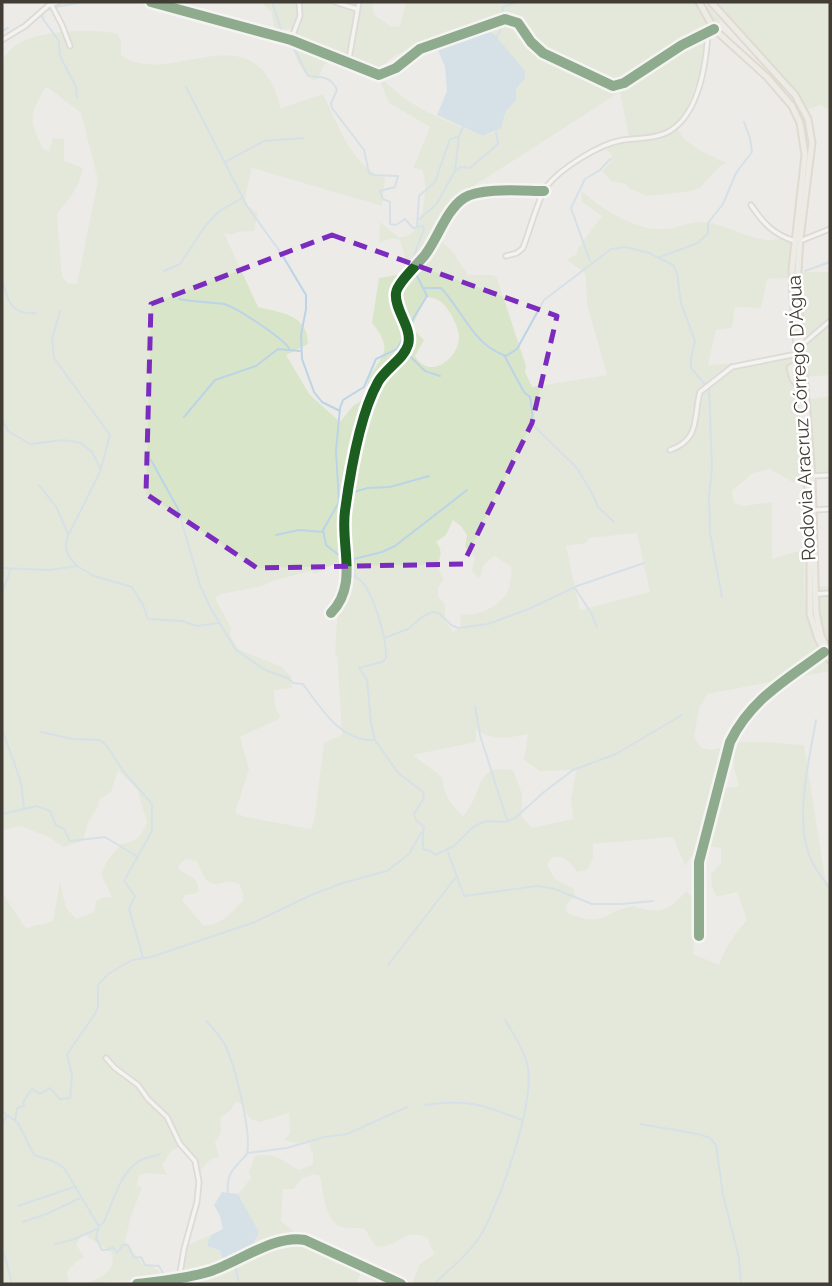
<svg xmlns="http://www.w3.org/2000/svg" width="832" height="1286" font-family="Raleway,sans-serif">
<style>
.green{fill:#d9e5c9;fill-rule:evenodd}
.water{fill:#bbd4e7}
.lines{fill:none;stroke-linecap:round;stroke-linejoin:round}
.stream{stroke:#bbd4e7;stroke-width:2}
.minor-casing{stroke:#c9c7c3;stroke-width:7}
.tertiary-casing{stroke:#c9c7c3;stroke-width:8}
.primary-casing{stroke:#cec7b6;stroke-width:9}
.minor{stroke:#fcfcfb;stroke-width:3.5}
.tertiary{stroke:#fcfcfb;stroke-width:4.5}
.primary{stroke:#eeebe3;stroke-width:5}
.cycleway-casing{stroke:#fff;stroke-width:15}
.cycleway{stroke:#1b5e20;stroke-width:10}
.marked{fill:none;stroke:#7b2cbf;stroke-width:5;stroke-dasharray:14 9;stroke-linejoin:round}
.labels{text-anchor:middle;stroke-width:5;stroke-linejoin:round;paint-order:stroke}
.street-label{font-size:19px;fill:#413c34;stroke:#fff}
</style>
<rect width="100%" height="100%" fill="#edebe7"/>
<g class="green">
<path d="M260,2H372L374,15L392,27L400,26L406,2H704L721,21L710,33L705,62L678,130C687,147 710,155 727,163L721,165L700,188L686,192L647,196L629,188L626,184L611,181L602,171L610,163L612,154L606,150L617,139L629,138L620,92L469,189L462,194L463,200H454L434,234L453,252L468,275H494L497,278L526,366L525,372L532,387L607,375L587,304L586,277L584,272L567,260L577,254L578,248L602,216L582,202L581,190C599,208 637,231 663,229C675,229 692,221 700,222C724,222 746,239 769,240C777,240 783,237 791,239L790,278L767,279L761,308L735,307L732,328L716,330L708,365L795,358L803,482L794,483L770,469L753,473L732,491L734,503L743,506L772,502V559L805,549C804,575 802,602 811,626C815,641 830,658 830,671L707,694L699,709L694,737L701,748L711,750L725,747L720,772V789L739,786L734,768L733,742H763L804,745L825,878L830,889V1284H412L419,1265L434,1254L427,1237C402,1227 398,1250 375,1246L365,1229C357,1227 350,1229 342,1227C325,1223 323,1191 320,1176L315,1174L302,1178L294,1189H283L281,1221L298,1235L277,1237L224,1262L181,1275L188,1245L213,1234L208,1240L214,1249L231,1256L245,1250L256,1240C253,1221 247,1210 238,1194L251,1178L249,1171L255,1156C277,1152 281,1160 299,1170L313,1164V1155L308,1141L295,1143L284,1140L290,1133L289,1113L260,1122L250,1119L241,1104L236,1102L230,1111L220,1118L221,1132L215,1143L219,1157L211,1159L197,1174L193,1156L179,1147L172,1150L162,1165L167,1175L149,1173L139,1175L137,1185L142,1188L131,1216L125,1241L144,1266H152L166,1277L86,1284C99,1277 117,1272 112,1253L83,1234L76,1244L84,1257L75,1263L67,1272L69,1284H2V892L26,929C35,923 46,926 53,920L60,882L66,907L76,919L94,912L96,901L105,897H112L101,874L107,861L121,844C137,842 141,837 147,822L137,789L118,770L111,792L99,800L98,807L88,822L83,841L63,847L49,837L20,826L2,830V59C7,54 12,47 18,44C42,30 92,28 118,34L121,43V55C170,91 254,5 281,108L323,94C339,125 350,165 385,178L382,206L252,168L244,203L258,213L254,231L237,232L232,235L224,233L258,307C281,313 308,314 308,344L286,355L310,395L340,422L353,406L367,397C363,360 404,361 372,323L379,278L409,273L400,240L392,238L379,243L380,222L398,237C402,237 406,237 409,235C424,227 429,182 422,170L413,168L430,127L389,103L377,74L336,57L324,65L318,79L313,80C299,71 295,55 290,40L296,28L275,31L271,11ZM488,31L497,39L522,83L516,91V100L506,111L505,117L495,132L483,136C446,120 412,110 384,80L383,66C402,45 417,53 440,46C457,42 471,35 488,31ZM47,87L81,113L98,180L77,284L68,283L62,277L57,214C69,200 80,186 83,168L64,161V139L53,138L49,151L43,149C35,131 27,120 38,101C42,95 41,91 47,87ZM425,297C435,297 443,301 448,310C453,317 458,327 459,336C460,357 430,382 415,356L424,340L414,330L413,325ZM453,520L461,526L467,535L465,547L475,557L472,571L479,579L484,565L494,556L511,566C513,589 505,602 484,611C475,614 471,616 461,614L460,627L453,632L445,621V604L438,597V588L444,580L437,565C441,557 443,550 436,542L446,535ZM637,533L650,592L580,610L566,546L586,543L589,538ZM338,562L344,579L338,608L335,653L337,656L342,735L324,743L314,822L311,829L246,817L235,813L249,769L240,737L281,718L275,706L274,690L292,688L291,676L280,666L238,649L230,635L231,628L215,598L221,594L263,586L272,581L311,571L315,574ZM476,729C490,741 511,738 528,734L524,760L540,771L576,770L571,800L573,819L532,828L522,817V794L513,770C473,763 485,791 463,816C450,803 444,795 442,777L413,755L476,742ZM673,837L685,866L699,845L721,848V863L711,874L712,887L717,897L737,892L747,920C735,933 725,948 719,965L693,954L698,902L686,891C668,913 659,914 633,906C599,913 607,928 567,913L566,905L575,896L573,888L555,879L547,865L551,858C565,854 569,862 577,872L587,870L593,858V844ZM186,859L196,861C201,867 202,878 209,882C218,888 227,878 239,884L243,893V900C232,912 220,927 203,925L182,900L185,895L195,894L199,890L196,880L178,869L179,865Z"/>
<path d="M713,2H830V110L820,105L806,110L796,94Z"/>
<path d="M797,272H830V375L804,377Z"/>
<path d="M830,396V473L810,475L805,400Z"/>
<path d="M830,586V652L813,609L812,587Z"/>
<path d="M298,1241L362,1270L356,1284H135C157,1281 179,1283 200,1276C233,1266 263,1243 298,1241Z"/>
</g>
<g class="water">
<path d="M488,31L494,34L525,71V78L516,90V100L506,111L501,128L483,136L437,115L447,91L445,67L438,50L449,42Z"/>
<path d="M222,1192L238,1194L259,1232L253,1245L228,1259H223L220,1251L208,1246V1240L213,1234L223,1229L220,1216L214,1205Z"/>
</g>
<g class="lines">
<g class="stream">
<path d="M272,2L283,35L296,52L308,76C321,77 331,76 337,90L331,103L332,108L364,150L369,173L373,175L398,176L395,187L380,191L383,199L390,202V224L396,225L405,219L413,228L423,226L424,229L411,264L427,296L408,327"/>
<path d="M2,31L8,28"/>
<path d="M496,38L500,31L503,7L516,2"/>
<path d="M186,87L247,206L281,253L306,295V309L301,335L302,359L314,392L322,402L340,411"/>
<path d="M77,98L76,87L60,56L59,41L43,19L42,14L50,8L83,2"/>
<path d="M225,162L264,141L304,138"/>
<path d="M455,171L461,167L470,168L498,144L496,131"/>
<path d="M419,219L436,205L455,171L459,136L464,125"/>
<path d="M417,226L419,196L435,182L450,139L457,137"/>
<path d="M660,257L698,243L708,233V223L723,204L736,173L752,152L750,138L744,122"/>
<path d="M590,261L571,208L585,179L600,170L610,159"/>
<path d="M164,271L180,264L205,226L218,212L242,198"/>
<path d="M805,271L830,262"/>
<path d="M2,278C7,300 10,315 36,313"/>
<path d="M425,288H441C463,311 473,345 506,356L517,349L544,300L611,249L626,247L649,253L673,265L677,273L681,303L695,341L691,358V368L709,389L712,469L709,495L710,533L722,597"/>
<path d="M179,299C194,302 209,302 224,304C236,307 281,337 289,348"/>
<path d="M60,311L52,339L54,358L110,435L100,472L67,538L66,547L68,555L77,566L94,576L132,587L143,605L148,619L182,621L197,626L219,623"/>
<path d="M406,332L397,349L376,359L364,387L343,400L340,408L336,451L339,502L323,530L326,545L340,556L345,574C350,576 356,577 360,580C374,593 387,640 386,658L382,662L359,668L367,680L371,723L375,740L398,773L423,792L424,798L414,814L416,820L424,827C422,834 423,842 423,849L431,851L435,855L454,846L473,827L486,821L505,822L515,818L544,792L573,770L616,754L682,715"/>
<path d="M401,347L425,371L440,376"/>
<path d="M504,355L524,392L530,397L534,426L577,468L593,495L598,507L614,522"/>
<path d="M184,417L215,380L256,366L278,349L300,351"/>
<path d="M2,420L8,431L30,444L63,440L81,443L92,452L100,468"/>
<path d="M151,460L178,509L200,585L210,607L225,632L236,650L265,670L288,678L293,683L303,684C320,707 341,742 374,740"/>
<path d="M39,485L57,508L68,534"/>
<path d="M339,496L368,488L390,487L429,476"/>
<path d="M276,535L299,530L323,532"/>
<path d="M2,568L49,570L77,566"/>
<path d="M355,576L353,565L354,559L382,552L395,546L467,490"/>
<path d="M575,588L591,613L597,627"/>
<path d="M2,592L11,569"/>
<path d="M384,638L408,629L422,617L432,612L439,613L451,625L458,628L488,624L531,608L577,586L644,563"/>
<path d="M475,706L480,735L507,820"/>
<path d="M816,720C809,761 793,823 812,862C817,871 824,880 830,889"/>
<path d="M2,729L21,782L24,808"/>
<path d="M41,732L73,739L100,740L107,746L124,772L152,804V831L124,881L135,896L129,909L143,957"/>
<path d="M2,814L37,806L50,811L56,825L64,829L70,841L105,837L138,857"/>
<path d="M448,852L464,896L538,886L555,889L592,904H621L653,901"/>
<path d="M388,965L456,877"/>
<path d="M206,1021C214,1029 221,1037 226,1047C235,1067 252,1133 247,1154C233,1170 226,1172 228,1195"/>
<path d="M425,1105C467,1098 483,1105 522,1120"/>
<path d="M2,1111L18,1123L34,1155L55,1162L64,1168L98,1225"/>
<path d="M15,1121L17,1108L24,1106L23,1102L32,1089L40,1094L50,1088L60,1099L70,1098L72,1076L67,1054L95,1014L98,1007V985L108,974L132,960L151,957L255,922L311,895L343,883L387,871L409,854L421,833"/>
<path d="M640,1124L698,1134L710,1138L716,1145L723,1195L739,1258L741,1284"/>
<path d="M2,1125L7,1115"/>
<path d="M248,1153L287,1148L324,1137L347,1134L407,1107"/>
<path d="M160,1154C155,1156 149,1157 143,1159C120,1170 114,1200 104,1222L99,1226L96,1238L102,1250H107L113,1247L117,1253L123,1245H128L134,1258L141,1257L145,1265L159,1266L169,1284"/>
<path d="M18,1206L74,1187"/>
<path d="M23,1222L49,1213L80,1198"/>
<path d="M55,1244L72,1240L97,1229"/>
<path d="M4,1253L12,1284"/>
<path d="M235,1264L239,1284"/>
<path d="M434,1284C448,1270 468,1255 479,1238C499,1206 537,1099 527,1063C523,1048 513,1033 505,1020"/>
</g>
<g class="minor-casing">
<g id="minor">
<path d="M151,2L291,40L379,75L396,68L420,49L505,19L518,23L531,42L543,53L613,86L624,83L682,45L714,29"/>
<path d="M335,2L357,9"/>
<path d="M51,4L62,25L70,46"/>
<path d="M2,40L25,26L49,5L58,2"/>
<path d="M291,40L300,16L299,2"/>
<path d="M348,64L359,2"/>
<path d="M751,205C763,223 774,235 795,241"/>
<path d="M800,241L830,229"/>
<path d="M506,256L517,253L523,248C529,233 538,199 546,187C561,168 599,144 623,140C637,138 653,139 666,133C699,117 706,65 708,32"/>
<path d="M803,344L830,321"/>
<path d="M670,450C701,439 693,418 700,392L732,367L797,354"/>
<path d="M812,476L830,475"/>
<path d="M814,510L830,509"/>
<path d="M817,594L830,593"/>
<path d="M331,613C359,585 340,545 345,511C350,474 360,414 378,382C386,368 404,359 408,345C413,328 394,310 396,293C397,283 418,264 425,255C438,238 446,210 464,198C481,187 524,191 544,191"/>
<path d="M699,936V862L730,742C751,699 786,680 824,652"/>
<path d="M106,1058L115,1068L138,1085L148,1099L167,1117L180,1144L195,1161L199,1182L197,1202L184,1249L179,1279"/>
</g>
</g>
<g class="tertiary-casing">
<path id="tertiary" d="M137,1284C160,1281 185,1279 208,1272C238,1263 274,1234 305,1240L401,1284"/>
</g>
<g class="primary-casing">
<g id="primary">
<path d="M699,2L714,29L767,77L792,106L800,123L805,155L792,269L793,297L810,514V614L818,639L830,660"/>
<path d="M711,2L795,95L808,119L812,143L800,239L797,287L812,476L816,612L821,636L830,653"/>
<path d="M799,363L790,368L793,379L799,386"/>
</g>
</g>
<use href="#minor" class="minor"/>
<use href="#tertiary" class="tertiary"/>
<use href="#primary" class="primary"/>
<g class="cycleway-casing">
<g id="cycleway">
<path d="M151,2L291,40L379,75L396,68L420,49L505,19L518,23L531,42L543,53L613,86L624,83L682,45L714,29"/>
<path d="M331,613C359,585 340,545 345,511C350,474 360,414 378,382C386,368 404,359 408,345C413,328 394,310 396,293C397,283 418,264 425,255C438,238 446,210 464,198C481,187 524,191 544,191"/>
<path d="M699,936V862L730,742C751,699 786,680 824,652"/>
<path d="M137,1284C160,1281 185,1279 208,1272C238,1263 274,1234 305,1240L401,1284"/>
</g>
</g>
<use href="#cycleway" class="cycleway"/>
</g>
<path d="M0 0H832V1286H0ZM332,235L557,316L532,423L463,564L257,568L146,494L151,304Z" fill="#edebe7" fill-opacity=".55" fill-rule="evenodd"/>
<path class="marked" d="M332,235L557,316L532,423L463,564L257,568L146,494L151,304Z"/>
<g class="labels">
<g class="street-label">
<text transform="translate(801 418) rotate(-93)" y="7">Rodovia Aracruz Córrego D'Água</text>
</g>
</g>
<rect width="832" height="1286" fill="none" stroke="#413c34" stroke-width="7"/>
</svg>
